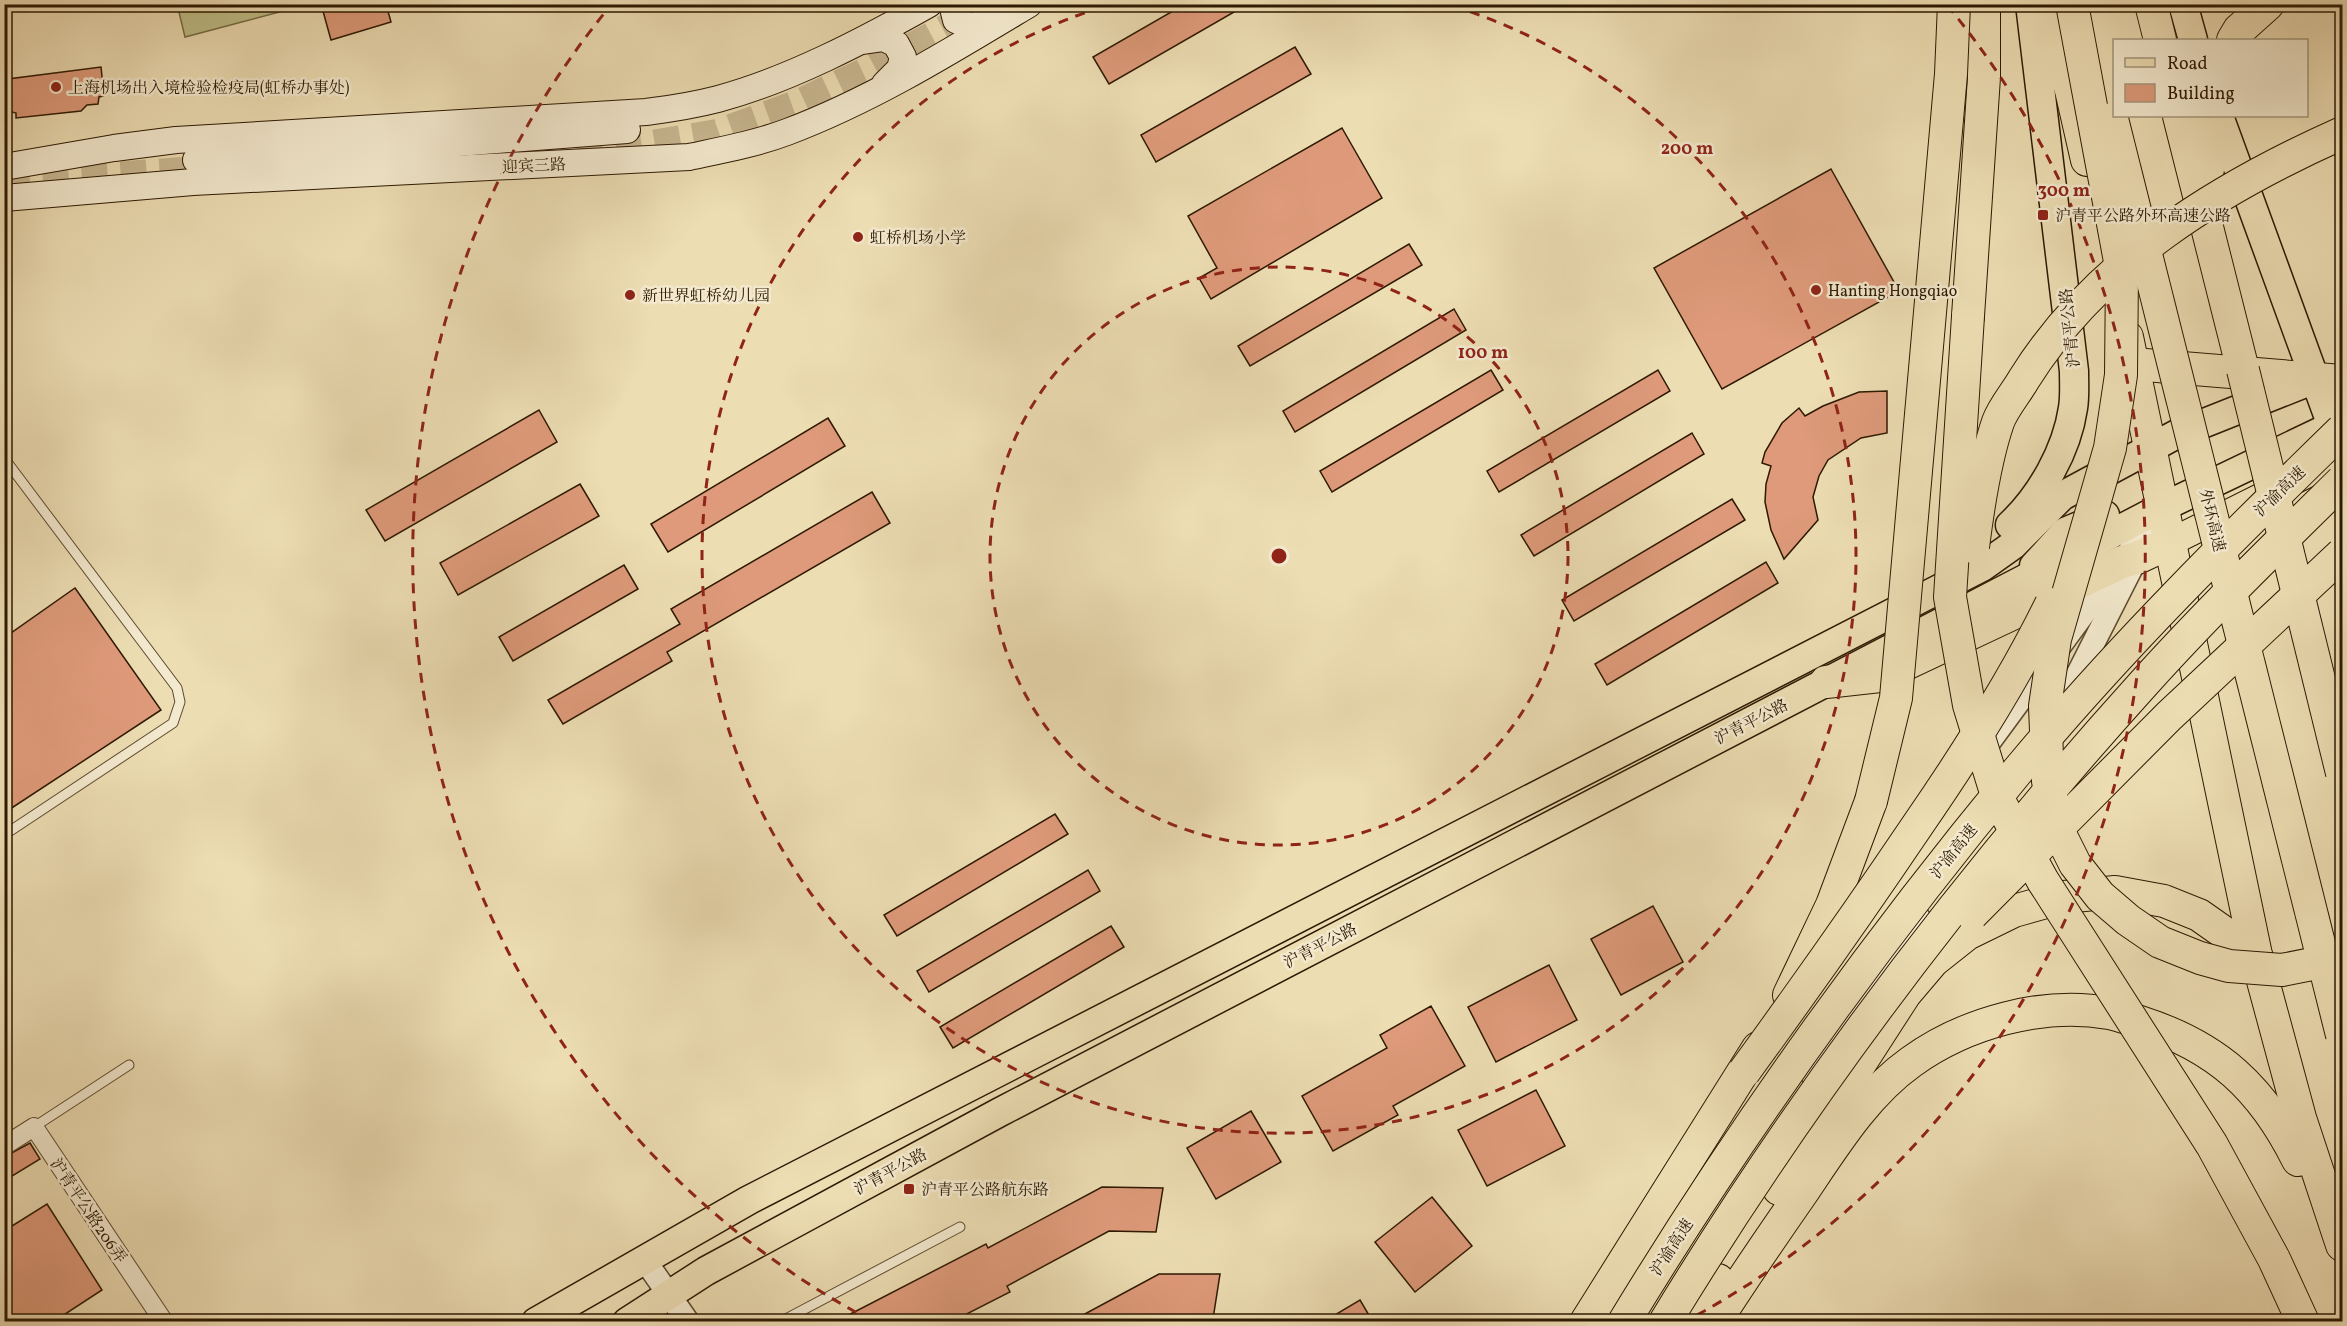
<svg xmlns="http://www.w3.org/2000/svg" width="2347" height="1326" font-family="Vollkorn,'Noto Serif SC',serif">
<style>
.green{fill:#c0bf87;stroke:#766c44;stroke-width:1.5}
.building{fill:#de9a7a;stroke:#2d1902;stroke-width:1.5}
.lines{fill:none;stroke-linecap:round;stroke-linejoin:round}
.secondary-tunnel{stroke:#c7b690;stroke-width:26;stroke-dasharray:26 13;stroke-linecap:butt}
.service-casing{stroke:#5d4a2e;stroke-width:11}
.minor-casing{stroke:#5d4a2e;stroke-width:20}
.tertiary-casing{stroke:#5d4a2e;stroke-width:25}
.secondary-casing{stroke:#2d1902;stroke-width:28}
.primary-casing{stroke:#2d1902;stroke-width:29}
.trunk-casing{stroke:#2d1902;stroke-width:31}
.motorway-casing{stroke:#2d1902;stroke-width:34}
.service{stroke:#f3e9ce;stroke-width:9}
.minor{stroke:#f3e9ce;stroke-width:18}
.tertiary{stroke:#f3e9ce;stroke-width:22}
.secondary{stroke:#f3e9ce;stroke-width:26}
.primary{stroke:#edddb3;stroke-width:27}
.trunk{stroke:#edddb3;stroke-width:28}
.motorway{stroke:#edddb3;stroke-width:32}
.motorway-bridge-casing{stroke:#2d1902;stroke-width:34;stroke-linecap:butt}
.motorway-bridge{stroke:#edddb3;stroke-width:32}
.ring{fill:none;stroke:#8f2418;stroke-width:3;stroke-dasharray:10 8}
.poi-dot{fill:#8f2418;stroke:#f3e9ce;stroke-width:2}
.labels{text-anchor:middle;stroke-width:5;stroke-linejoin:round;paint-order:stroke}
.poi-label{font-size:16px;fill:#2d1902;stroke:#f3e9ce;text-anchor:start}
.street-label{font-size:16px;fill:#2d1902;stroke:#f3e9ce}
.centre{fill:#8f2418;stroke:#f3e9ce;stroke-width:3}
.ring-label{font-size:18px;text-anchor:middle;font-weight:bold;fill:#8f2418;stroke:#f3e9ce;stroke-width:5;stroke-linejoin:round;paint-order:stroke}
</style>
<rect width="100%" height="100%" fill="#edddb3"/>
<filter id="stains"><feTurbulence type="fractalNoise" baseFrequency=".00333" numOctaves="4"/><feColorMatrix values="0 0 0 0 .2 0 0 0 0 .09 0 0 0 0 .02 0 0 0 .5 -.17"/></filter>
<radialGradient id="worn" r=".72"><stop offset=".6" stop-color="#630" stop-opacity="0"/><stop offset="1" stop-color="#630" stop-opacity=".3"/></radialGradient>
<path class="green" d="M177,4H306V5L185,37Z"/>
<g class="building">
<path d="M321,4H386L391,22L331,40Z"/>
<path d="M1185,4H1248L1109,84L1093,57Z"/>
<path d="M1295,47L1311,74L1156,162L1141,135Z"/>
<path d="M101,67L104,96L99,97L98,104L87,105L81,111L16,118V113L4,110V100L10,98L8,79Z"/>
<path d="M1342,128L1382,198L1211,299L1199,278L1217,268L1188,216Z"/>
<path d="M1831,169L1899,291L1722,389L1654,268Z"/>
<path d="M1409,244L1422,265L1250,366L1238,346Z"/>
<path d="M1454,309L1466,330L1295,432L1283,411Z"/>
<path d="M1491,370L1503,390L1332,492L1320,471Z"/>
<path d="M1658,370L1670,391L1499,492L1487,471Z"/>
<path d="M1887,391V433L1861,438L1828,460L1819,476L1813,497L1818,520L1784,559L1771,530L1765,502L1766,484L1771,466L1762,463L1765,452L1782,423L1799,408L1805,416L1823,406L1859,392Z"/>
<path d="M539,410L557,442L385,541L366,510Z"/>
<path d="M828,418L845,446L668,552L651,524Z"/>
<path d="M1692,433L1704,454L1534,556L1521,535Z"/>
<path d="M580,484L599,516L458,595L440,563Z"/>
<path d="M872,492L890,523L667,652L672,661L563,724L548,700L680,624L671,609Z"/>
<path d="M1732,499L1745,520L1574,621L1562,600Z"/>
<path d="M1766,562L1778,583L1607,685L1595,664Z"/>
<path d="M624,565L638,589L513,661L499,637Z"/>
<path d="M75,588L161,710L4,813V638Z"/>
<path d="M1055,814L1068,834L897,936L884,915Z"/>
<path d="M1088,870L1100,891L929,992L917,971Z"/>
<path d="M1653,906L1683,962L1621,995L1591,939Z"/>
<path d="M1111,926L1124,947L953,1048L940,1027Z"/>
<path d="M1549,965L1577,1020L1496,1062L1468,1007Z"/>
<path d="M1431,1006L1465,1066L1393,1106L1398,1115L1333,1151L1302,1096L1387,1048L1380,1035Z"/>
<path d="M1536,1090L1565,1146L1487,1186L1458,1130Z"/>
<path d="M1251,1111L1281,1162L1216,1199L1187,1148Z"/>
<path d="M30,1143L40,1159L4,1181V1157Z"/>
<path d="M1102,1187L1163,1188L1156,1232L1109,1231L1007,1286L1010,1292L951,1322H835L986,1244L988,1248Z"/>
<path d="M1432,1197L1472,1246L1415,1292L1375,1242Z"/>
<path d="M47,1204L102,1290L53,1322H4V1231Z"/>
<path d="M1159,1274H1220L1213,1319L1166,1317L1158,1322H1070Z"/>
<path d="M1360,1300L1373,1322H1323Z"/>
</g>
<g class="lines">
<g class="secondary-tunnel">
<path d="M460,155L641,145L717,132L794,104L864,71L976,11"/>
<path d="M4,183L223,167"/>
</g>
<g class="service-casing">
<g id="service">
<path d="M4,458L177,688L180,702L173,723L4,835"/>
<path d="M34,1127L129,1065"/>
<path d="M780,1322L960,1227"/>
</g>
</g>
<g class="minor-casing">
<path id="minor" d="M4,1146L34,1127L164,1322"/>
</g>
<g class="tertiary-casing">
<g id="tertiary">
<path d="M2061,707L2133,565"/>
<path d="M1982,752L2160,510"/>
<path d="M1811,1073L1919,918"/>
<path d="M644,1259L688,1322"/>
</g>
</g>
<g class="secondary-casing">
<g id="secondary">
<path d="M952,4L956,20L972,27L995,23"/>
<path d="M984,7L988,4"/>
<path d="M863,41L884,38L896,44L903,57L900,69L885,84"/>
<path d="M196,160L382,149L627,130"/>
<path d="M4,167L114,148L176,140L646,112C670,109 695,105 718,99C789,80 865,40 929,4"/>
<path d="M4,198L193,182L689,157C722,150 755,144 787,132C872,100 951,51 1029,4"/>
</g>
</g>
<g class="primary-casing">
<path id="primary" d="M2171,542L2337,459L2342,454"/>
</g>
<g class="trunk-casing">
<g id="trunk">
<path d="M2183,4L2193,40"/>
<path d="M2010,525C2041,496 2067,450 2073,408C2075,396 2074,383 2074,371L2030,4"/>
<path d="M2034,566L2065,532L2105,515"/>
<path d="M536,1322L749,1200L1982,567L2013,545L2062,496L2177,434L2315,379"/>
<path d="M627,1322L706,1271L1000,1112L2163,507L2332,426L2219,116"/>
</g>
</g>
<g class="motorway-casing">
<g id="motorway">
<path d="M2045,4L2071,90L2087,160"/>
<path d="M2151,4L2160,40"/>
<path d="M2233,40L2239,30L2268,4"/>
<path d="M2179,116L2243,370"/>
<path d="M2206,116L2203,135L2208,169"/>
<path d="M1968,316L1984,77V4"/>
<path d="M2127,337L2256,955L2300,1118L2342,1245"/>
<path d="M2133,364L2342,381"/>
<path d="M1826,682L1880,676L2122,562L2137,558L2171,542"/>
<path d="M1789,995L1832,905L1871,801"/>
<path d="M1779,1189L1905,994L1933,961L1967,934L2014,911L2064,897L2115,892L2164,901L2199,915L2256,955"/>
<path d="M1586,1322L1758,1048"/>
<path d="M1690,1322L1718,1280"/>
<path d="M1715,1322C1744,1277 1774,1233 1804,1190C1835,1144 1866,1094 1911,1062C1965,1023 2043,1001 2109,1013C2119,1015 2130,1019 2140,1022C2218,1047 2262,1088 2298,1160"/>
</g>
</g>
<use href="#service" class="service"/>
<use href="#minor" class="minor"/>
<use href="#tertiary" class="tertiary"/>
<use href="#secondary" class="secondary"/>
<use href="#primary" class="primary"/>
<use href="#trunk" class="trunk"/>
<use href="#motorway" class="motorway"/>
<g class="motorway-bridge-casing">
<g id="motorway-bridge">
<path d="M2072,4L2122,272L2121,375L2110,448L2055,639L2045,706L2048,781L2057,828L2075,864L2100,896L2128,920L2160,942L2200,958L2229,966L2282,970L2342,958"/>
<path d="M2112,119L2342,1035"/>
<path d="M1968,316L1950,597L1969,705L1998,799L2043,881L2212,1145L2274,1259L2303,1322"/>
<path d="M2243,370L2342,773"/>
<path d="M1973,547C1978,507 1985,460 1998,422C2003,408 2016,393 2024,379C2097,262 2219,188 2342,133"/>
<path d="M1871,801L1896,698L1951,74L1954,4"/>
<path d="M1972,914L2169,716L2342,554"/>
<path d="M1744,1072C1803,991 1861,909 1917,826C1966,755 2013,682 2051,604"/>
<path d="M1624,1322C1742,1128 1875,943 2020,768C2120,648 2231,538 2342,430"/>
<path d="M1665,1322C1804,1094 1966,880 2144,683C2207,613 2275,547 2342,481"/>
</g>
</g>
<use href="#motorway-bridge" class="motorway-bridge"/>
</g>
<g class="ring">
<circle cx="1279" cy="556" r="289"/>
<path d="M1453 6A577 577 0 1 1 1105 6"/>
<path d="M872 1321A866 866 0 0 1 611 5M1947 5A866 866 0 0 1 1686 1321"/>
</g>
<g class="poi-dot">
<circle cx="56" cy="87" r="6"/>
<rect x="2037" y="209" width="12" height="12" rx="3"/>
<circle cx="858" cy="237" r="6"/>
<circle cx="1816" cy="290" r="6"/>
<circle cx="630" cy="295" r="6"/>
<rect x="903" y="1183" width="12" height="12" rx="3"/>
</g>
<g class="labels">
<g class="poi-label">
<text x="68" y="93">上海机场出入境检验检疫局(虹桥办事处)</text>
<text x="2055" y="221">沪青平公路外环高速公路</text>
<text x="870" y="243">虹桥机场小学</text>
<text x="1828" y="296">Hanting Hongqiao</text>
<text x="642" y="301">新世界虹桥幼儿园</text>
<text x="921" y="1195">沪青平公路航东路</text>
</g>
<g class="street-label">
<text transform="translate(534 165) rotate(-3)" y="6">迎宾三路</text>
<text transform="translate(2069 328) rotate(-96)" y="6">沪青平公路</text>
<text transform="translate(2279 491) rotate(-44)" y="6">沪渝高速</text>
<text transform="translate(2213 520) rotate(76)" y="6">外环高速</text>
<text transform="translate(1751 721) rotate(-27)" y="6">沪青平公路</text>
<text transform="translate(1953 851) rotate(-51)" y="6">沪渝高速</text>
<text transform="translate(1320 945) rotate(-27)" y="6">沪青平公路</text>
<text transform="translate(890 1171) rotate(-28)" y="6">沪青平公路</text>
<text transform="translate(89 1210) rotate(56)" y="6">沪青平公路206弄</text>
<text transform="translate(1671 1247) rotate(-57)" y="6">沪渝高速</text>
</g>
</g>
<circle cx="1279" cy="556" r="9" class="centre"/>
<g class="ring-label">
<text x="1687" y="154">200 m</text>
<text x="2064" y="196">300 m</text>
<text x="1483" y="358">100 m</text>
</g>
<rect width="2347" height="1326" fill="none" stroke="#edddb3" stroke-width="24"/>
<rect x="6" y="6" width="2335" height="1314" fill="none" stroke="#2d1902" stroke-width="3"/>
<rect x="12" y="12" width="2323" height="1302" fill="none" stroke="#2d1902" stroke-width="1.5"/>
<rect x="2113" y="39" width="195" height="78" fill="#f3e9ce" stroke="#a4967c" stroke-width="1.5"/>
<rect x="2125" y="58" width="30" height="9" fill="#edddb3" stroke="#a4967c" stroke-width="1.5"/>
<text x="2167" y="69" font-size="18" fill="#2d1902">Road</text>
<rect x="2125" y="84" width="30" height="18" fill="#de9a7a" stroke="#a4967c" stroke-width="1.5"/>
<text x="2167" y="99" font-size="18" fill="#2d1902">Building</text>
<rect width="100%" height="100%" filter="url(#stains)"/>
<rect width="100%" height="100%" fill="url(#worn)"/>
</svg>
